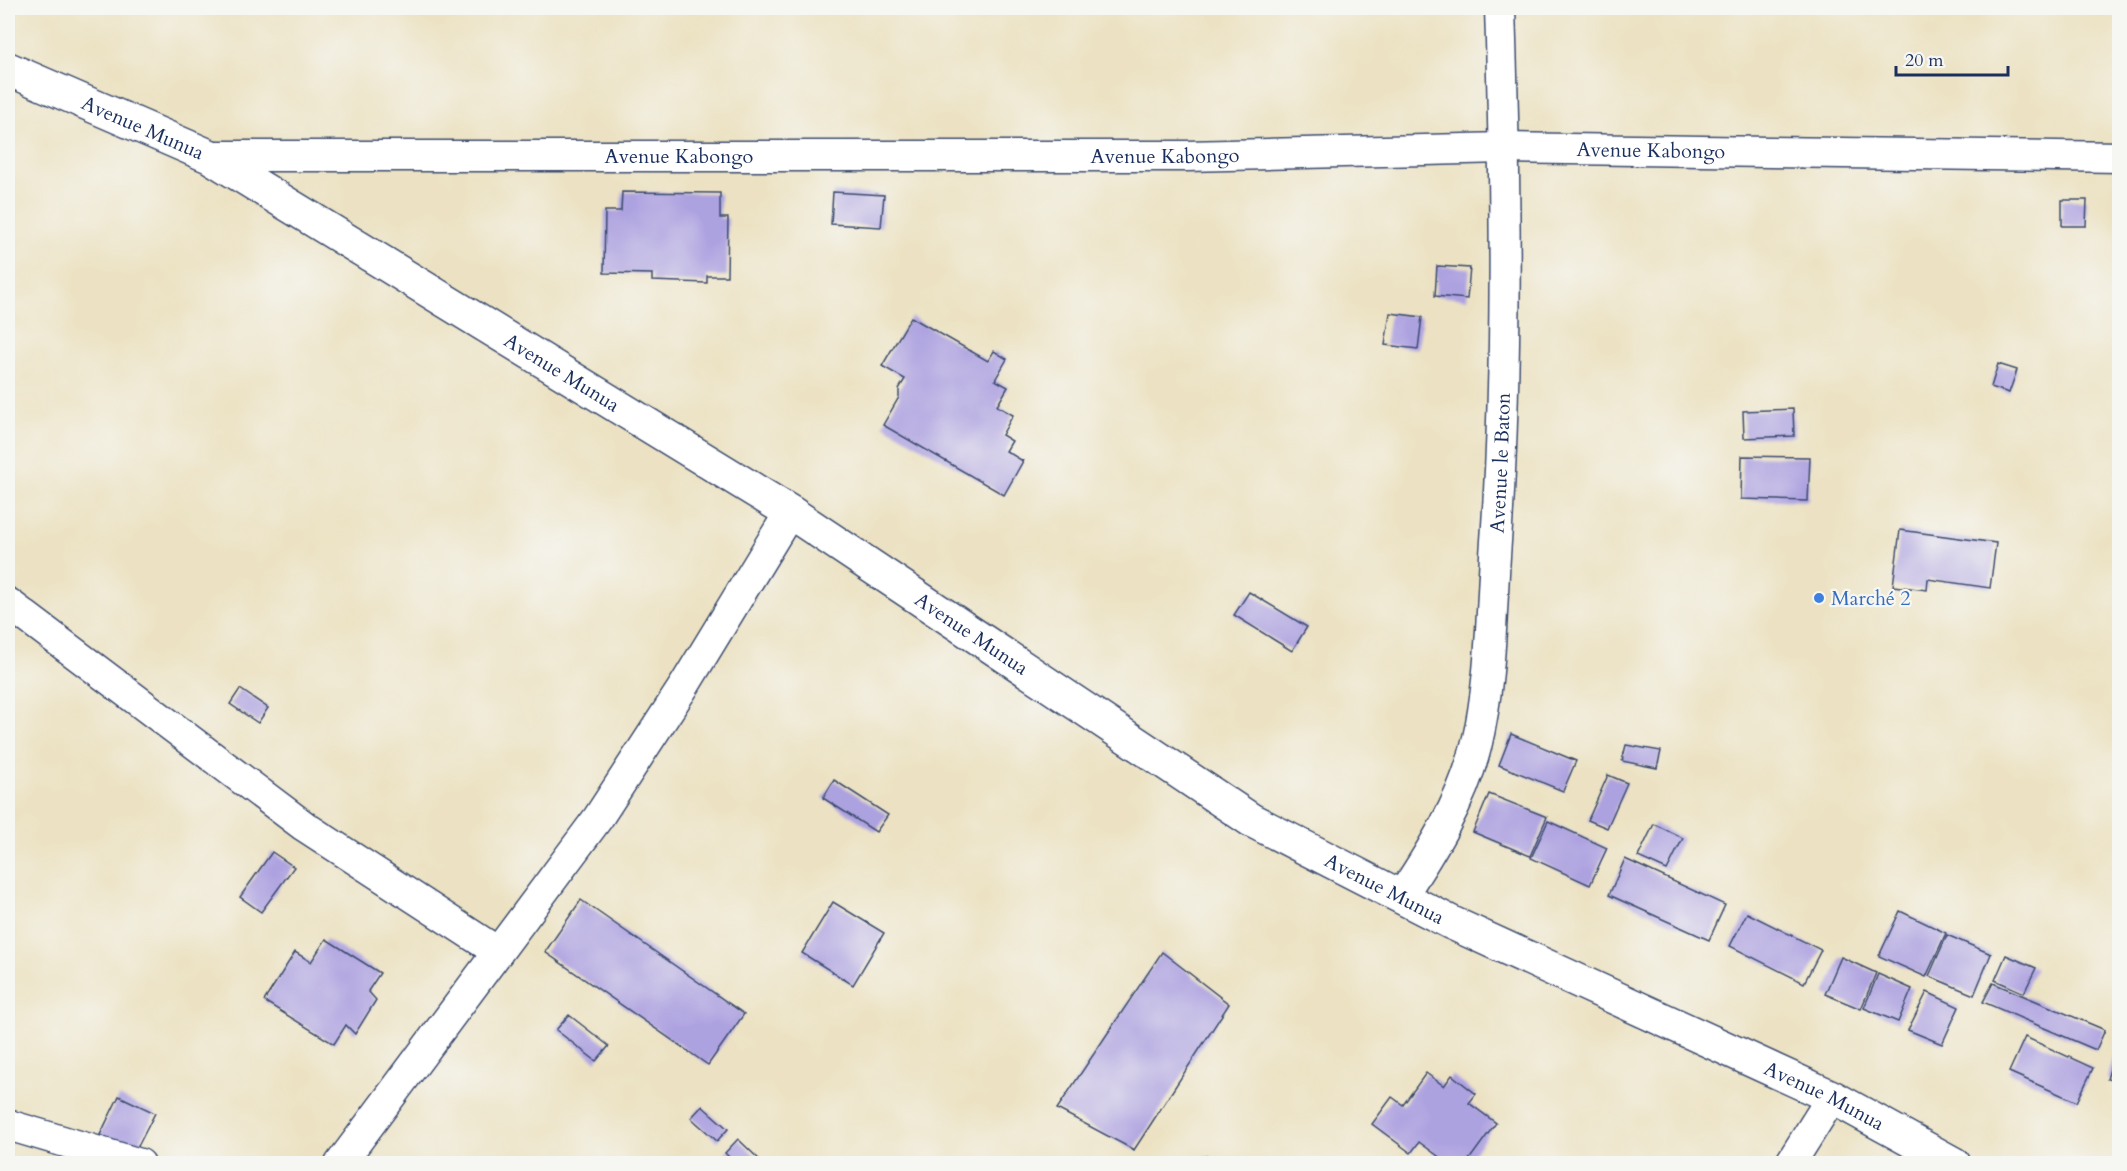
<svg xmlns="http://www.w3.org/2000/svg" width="2127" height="1171" font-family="Cardo,serif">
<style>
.building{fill:#ada2e0}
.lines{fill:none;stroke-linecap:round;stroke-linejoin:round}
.minor-casing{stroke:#3a4a6d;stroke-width:33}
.secondary-casing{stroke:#3a4a6d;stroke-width:36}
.minor{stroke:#fff;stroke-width:30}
.secondary{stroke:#fff;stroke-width:33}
.shop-dot{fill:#3f7fe0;stroke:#f6f6f2;stroke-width:2}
.labels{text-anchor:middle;stroke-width:4.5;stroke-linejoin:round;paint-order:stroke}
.street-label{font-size:20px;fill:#1b2f5e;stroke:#f6f6f2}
.shop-label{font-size:20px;fill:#366cbe;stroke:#f6f6f2;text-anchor:start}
</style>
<rect width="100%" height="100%" fill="#f6f6f2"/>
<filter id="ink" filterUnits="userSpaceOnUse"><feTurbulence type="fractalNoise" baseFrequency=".0167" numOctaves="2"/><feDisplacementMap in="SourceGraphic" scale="12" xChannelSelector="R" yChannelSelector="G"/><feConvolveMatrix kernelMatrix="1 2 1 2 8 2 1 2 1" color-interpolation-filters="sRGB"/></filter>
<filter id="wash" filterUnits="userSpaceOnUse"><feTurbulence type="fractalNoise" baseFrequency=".008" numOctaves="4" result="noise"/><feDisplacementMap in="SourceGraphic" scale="24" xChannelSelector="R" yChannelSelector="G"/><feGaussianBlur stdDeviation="1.35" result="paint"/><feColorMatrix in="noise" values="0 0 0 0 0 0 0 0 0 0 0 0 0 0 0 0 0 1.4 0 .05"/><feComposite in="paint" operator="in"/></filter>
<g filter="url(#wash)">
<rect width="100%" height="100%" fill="#ece2c3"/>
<g id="blocks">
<g class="building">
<path d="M622,192L720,193V218H728L727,276H707V283L652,281V274L604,273L605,211H621Z"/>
<path d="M833,192L884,195L881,227L831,224Z"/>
<path d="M2062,200H2087L2086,226H2062Z"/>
<path d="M1437,266L1470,268L1467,299L1435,296Z"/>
<path d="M1390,313L1422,317L1418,349L1385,345Z"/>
<path d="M911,317L988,361L994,351L1007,359L995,380L1008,387L997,406L1013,415L1002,435L1012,441L1006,451L1023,461L1004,495L883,425L899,397V389L905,379L882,366Z"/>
<path d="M1998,364L2017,370L2009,393L1991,387Z"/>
<path d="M1793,409L1794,436L1744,438L1743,411Z"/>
<path d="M1742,456L1810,457L1808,501L1741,499Z"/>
<path d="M1900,530L1996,543L1990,588L1928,579L1927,590L1893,586Z"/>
<path d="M1249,592L1307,627L1292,651L1234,615Z"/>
<path d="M240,689L268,708L258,723L230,704Z"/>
<path d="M1511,734L1576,761L1563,791L1499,765Z"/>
<path d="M1626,745L1661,751L1657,768L1622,761Z"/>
<path d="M1608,775L1627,783L1607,828L1588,820Z"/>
<path d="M834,780L888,815L876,832L823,798Z"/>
<path d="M1489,794L1547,817L1530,856L1473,832Z"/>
<path d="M1548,821L1607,848L1590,885L1531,858Z"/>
<path d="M1654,824L1683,838L1667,870L1638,857Z"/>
<path d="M272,852L294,867L261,912L240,897Z"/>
<path d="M1625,859L1725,905L1709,940L1609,895Z"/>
<path d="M581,900L744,1014L708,1065L545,952Z"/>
<path d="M833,902L884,933L853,985L802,953Z"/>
<path d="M1900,911L1946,933L1926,977L1879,956Z"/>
<path d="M1747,913L1821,950L1804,983L1730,946Z"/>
<path d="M1947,935L1991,954L1974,995L1929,976Z"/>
<path d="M326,939L380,973L368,991L376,1000L355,1034L346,1025L334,1044L264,1001L295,952L311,962Z"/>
<path d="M1162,952L1229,1004L1134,1150L1057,1109Z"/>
<path d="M2006,955L2036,968L2024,993L1995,980Z"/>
<path d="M1841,957L1876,973L1861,1009L1825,994Z"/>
<path d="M1878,974L1912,989L1898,1022L1864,1008Z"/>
<path d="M1993,983L2105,1030L2096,1050L1983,1002Z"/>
<path d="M1927,992L1959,1007L1942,1044L1908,1030Z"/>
<path d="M569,1015L609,1046L596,1061L556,1030Z"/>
<path d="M2025,1037L2093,1068L2077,1102L2009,1072Z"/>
<path d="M2119,1040L2120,1041V1082L2107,1079Z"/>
<path d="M1426,1073L1444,1086L1452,1075L1476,1094L1469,1103L1496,1123L1466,1164H1449L1419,1142L1411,1153L1372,1124L1392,1097L1403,1105Z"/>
<path d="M119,1096L155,1113L135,1152L100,1135Z"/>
<path d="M702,1106L728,1129L717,1141L691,1118Z"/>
<path d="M738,1139L764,1164H736L725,1153Z"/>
<path d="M1206,1156L1219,1164H1202Z"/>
</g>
</g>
</g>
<g filter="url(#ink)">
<use href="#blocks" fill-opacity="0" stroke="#3a4a6d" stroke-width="1.5"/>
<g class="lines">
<g class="minor-casing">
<g id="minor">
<path id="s1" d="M209,156H1187L1505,148L2120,157"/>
<path d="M8,603L304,826L498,952"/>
<path id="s2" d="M1401,897C1432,850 1462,802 1476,747C1491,685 1491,619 1495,556C1508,374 1506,190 1500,8"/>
<path d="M8,1125L140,1164"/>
<path d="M340,1164L598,818L684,686L790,512"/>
<path d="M1790,1164L1832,1097"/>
</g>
</g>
<g class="secondary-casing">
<g id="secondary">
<path id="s3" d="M8,69L209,156L790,512L1251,820L1452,923L1832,1097L1954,1164"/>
</g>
</g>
<use href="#minor" class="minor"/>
<use href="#secondary" class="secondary"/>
</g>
</g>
<circle class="shop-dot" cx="1819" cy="598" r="6"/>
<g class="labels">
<g class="street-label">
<text dy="7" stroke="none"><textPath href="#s3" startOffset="147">Avenue Munua</textPath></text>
<text dy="7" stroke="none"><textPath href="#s1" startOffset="1442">Avenue Kabongo</textPath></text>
<text dy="7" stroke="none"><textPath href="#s1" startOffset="956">Avenue Kabongo</textPath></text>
<text dy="7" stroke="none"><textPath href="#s1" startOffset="470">Avenue Kabongo</textPath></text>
<text dy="7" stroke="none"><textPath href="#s3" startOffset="633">Avenue Munua</textPath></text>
<text dy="7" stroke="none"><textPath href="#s2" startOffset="454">Avenue le Baton</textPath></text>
<text dy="7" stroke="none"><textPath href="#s3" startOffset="1119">Avenue Munua</textPath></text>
<text dy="7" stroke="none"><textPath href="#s3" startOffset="1605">Avenue Munua</textPath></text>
<text dy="7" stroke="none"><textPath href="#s3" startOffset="2091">Avenue Munua</textPath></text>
</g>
<g class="shop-label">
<text x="1831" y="605">Marché 2</text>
</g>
</g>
<rect width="2127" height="1171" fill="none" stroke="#f6f6f2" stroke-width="30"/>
<path d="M1896 66v9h112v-9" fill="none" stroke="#1b2f5e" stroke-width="3"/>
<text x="1905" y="66" font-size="18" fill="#1b2f5e" stroke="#f6f6f2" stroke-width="4.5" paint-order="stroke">20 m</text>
</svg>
